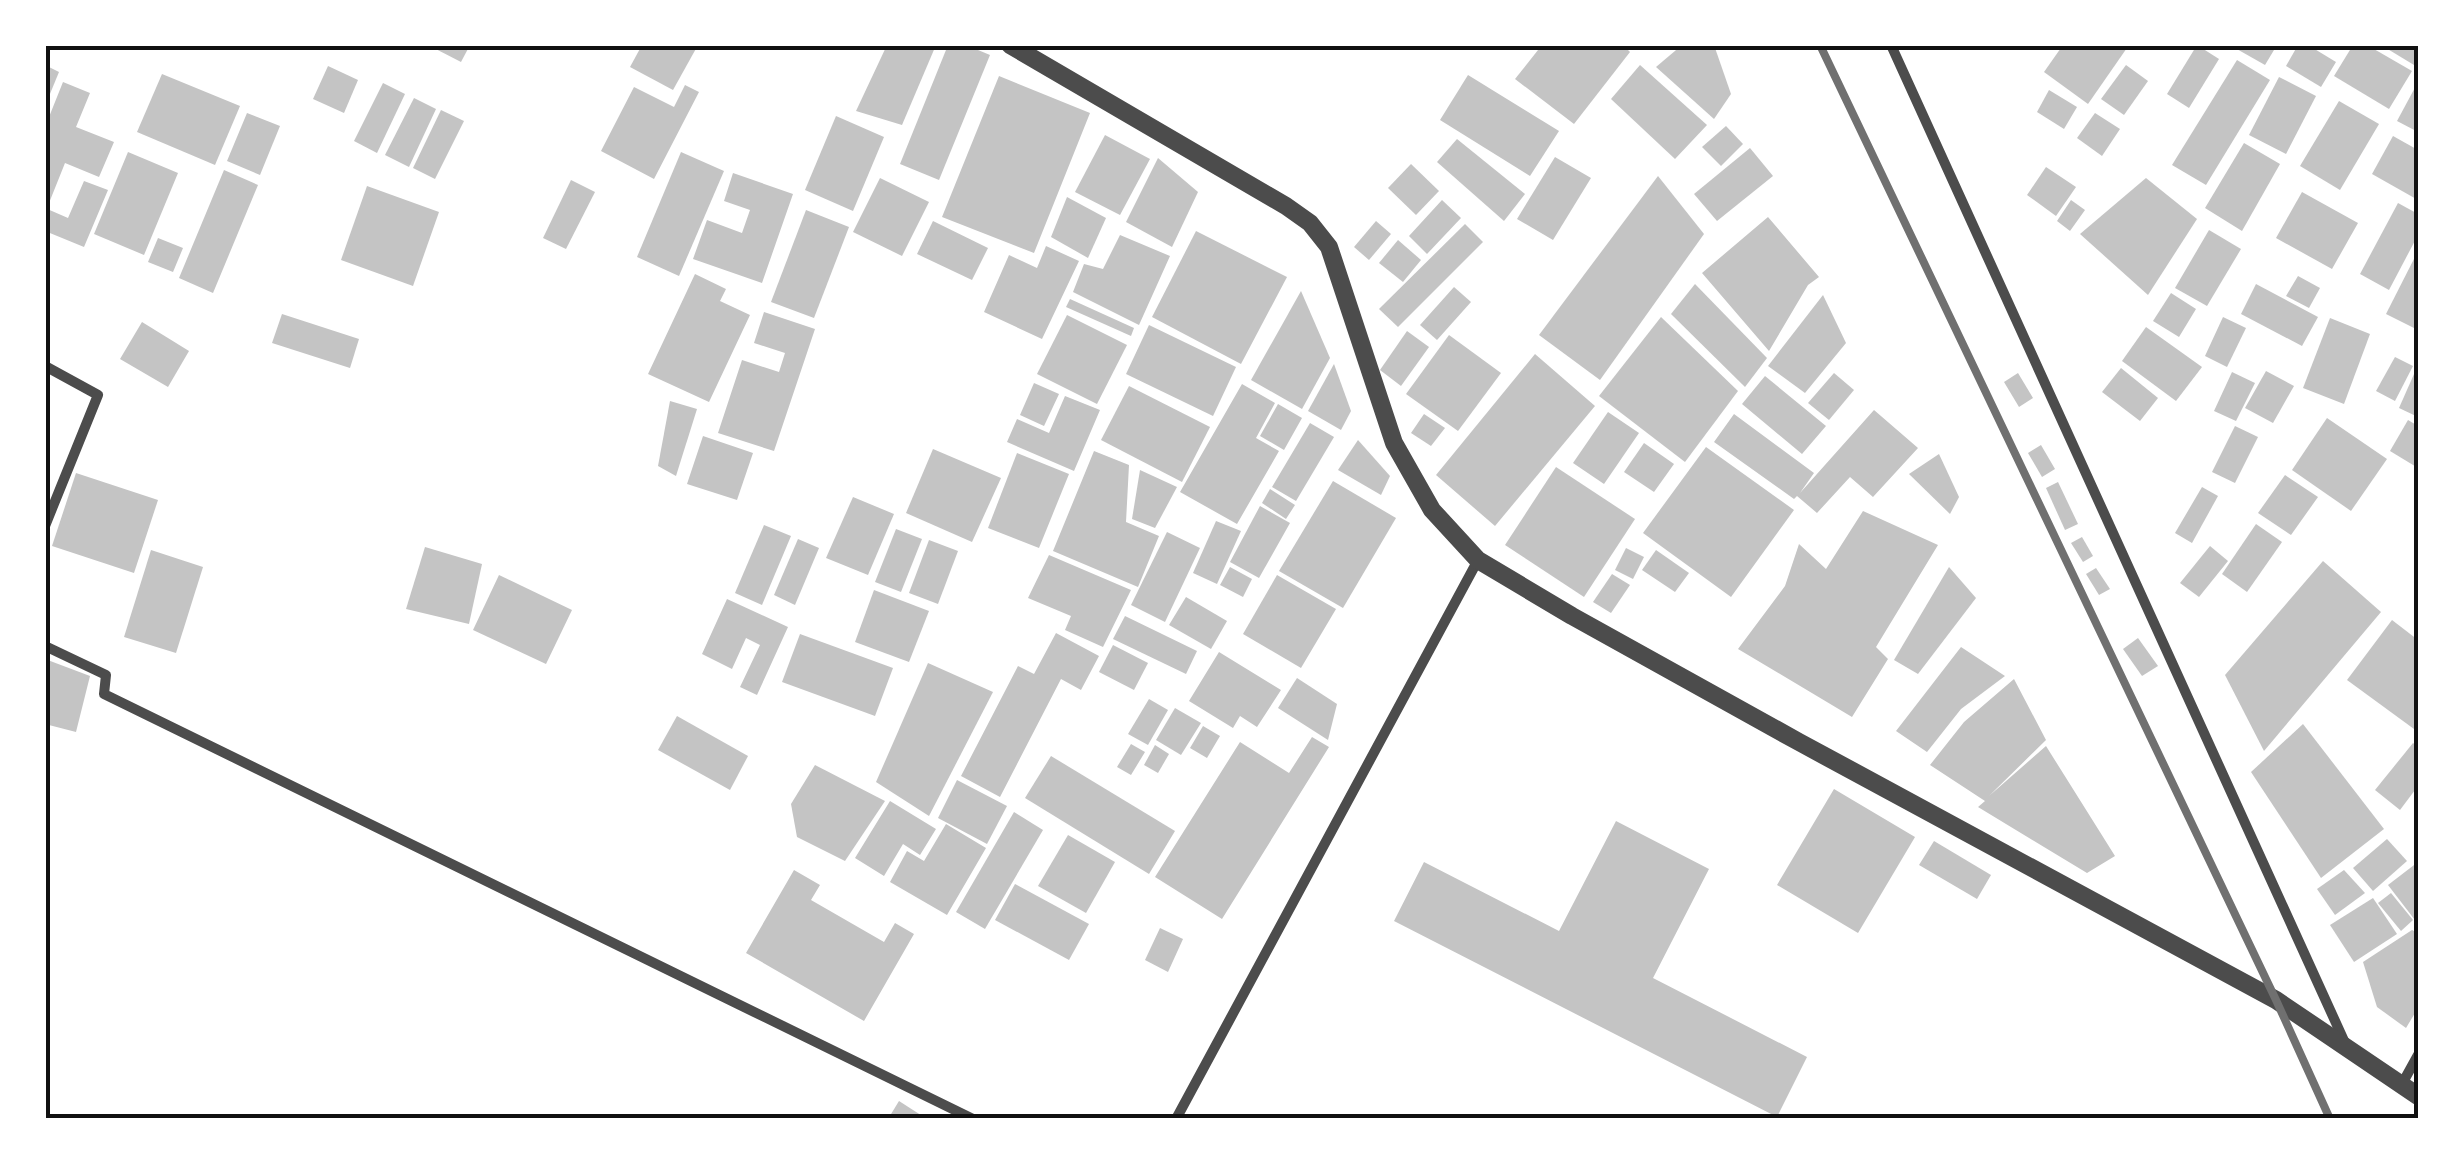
<svg xmlns="http://www.w3.org/2000/svg" width="2463" height="1164" font-family="Bitter,serif">
<style>
.building{fill:#c4c4c4}
.lines{fill:none;stroke-linecap:round;stroke-linejoin:round}
.minor{stroke:#4c4c4c;stroke-width:10}
.tertiary{stroke:#4c4c4c;stroke-width:18}
.rail{stroke:#707070;stroke-width:8}
.neatline{fill:none;stroke:#111;stroke-width:4}
</style>
<rect width="100%" height="100%" fill="#fff"/>
<g class="building">
<path d="M428,45H470L461,62Z"/>
<path d="M642,45H698L673,90L630,67Z"/>
<path d="M887,45H936L902,125L856,111Z"/>
<path d="M948,45H966L990,55L939,180L900,164Z"/>
<path d="M1542,45H1623L1630,52L1574,124L1515,79Z"/>
<path d="M1682,45H1714L1731,94L1714,119L1656,67Z"/>
<path d="M2063,45H2129L2088,104L2044,72Z"/>
<path d="M2197,45L2219,59L2189,108L2167,94Z"/>
<path d="M2237,45H2277L2265,65L2235,48Z"/>
<path d="M2298,45H2308L2336,62L2321,87L2286,66Z"/>
<path d="M2353,45H2367L2412,71L2389,109L2334,76Z"/>
<path d="M2381,45H2418V58L2414,65Z"/>
<path d="M2237,60L2270,80L2206,185L2172,165Z"/>
<path d="M45,65L59,72L45,106Z"/>
<path d="M1640,65L1707,125L1675,159L1611,99Z"/>
<path d="M2126,65L2148,81L2124,115L2101,99Z"/>
<path d="M328,66L358,80L344,113L313,99Z"/>
<path d="M162,74L240,106L215,165L137,132Z"/>
<path d="M1468,75L1559,131L1530,176L1440,120Z"/>
<path d="M999,76L1090,113L1034,253L942,217Z"/>
<path d="M2279,77L2316,96L2286,154L2249,135Z"/>
<path d="M63,82L90,93L76,127L114,142L99,177L65,163L49,203L45,202V127Z"/>
<path d="M2418,82V132L2397,121Z"/>
<path d="M383,83L405,94L377,153L354,141Z"/>
<path d="M685,85L699,92L654,179L601,151L634,87L674,107Z"/>
<path d="M2049,90L2077,107L2064,129L2037,112Z"/>
<path d="M414,98L436,109L409,167L385,155Z"/>
<path d="M2339,101L2379,124L2340,190L2300,166Z"/>
<path d="M441,110L464,121L435,179L413,168Z"/>
<path d="M247,113L280,126L260,175L227,161Z"/>
<path d="M2095,113L2120,129L2102,156L2077,138Z"/>
<path d="M836,116L884,137L853,211L805,190Z"/>
<path d="M1726,126L1743,144L1721,166L1702,147Z"/>
<path d="M1105,135L1150,159L1120,215L1075,192Z"/>
<path d="M2393,136L2418,150V200L2372,174Z"/>
<path d="M1457,139L1525,194L1504,221L1437,162Z"/>
<path d="M2244,143L2280,164L2242,231L2205,208Z"/>
<path d="M1750,148L1773,176L1717,221L1694,194Z"/>
<path d="M128,152L178,173L144,255L94,234Z"/>
<path d="M681,152L724,171L679,276L637,257Z"/>
<path d="M1555,157L1591,178L1553,240L1517,219Z"/>
<path d="M1158,158L1198,192L1172,247L1126,222Z"/>
<path d="M1411,164L1439,191L1416,215L1388,188Z"/>
<path d="M2046,167L2076,187L2056,216L2027,195Z"/>
<path d="M224,170L258,185L213,293L179,278Z"/>
<path d="M733,173L793,194L762,283L693,259L707,220L742,233L750,210L724,201Z"/>
<path d="M1658,176L1704,234L1600,380L1539,335Z"/>
<path d="M880,178L929,202L902,256L853,232Z"/>
<path d="M2146,178L2197,219L2148,295L2080,234Z"/>
<path d="M571,180L595,192L566,249L543,238Z"/>
<path d="M84,181L108,190L84,247L45,231V208L68,218Z"/>
<path d="M367,186L439,212L413,286L341,260Z"/>
<path d="M2302,192L2358,223L2332,269L2276,238Z"/>
<path d="M1067,197L1106,218L1088,258L1051,237Z"/>
<path d="M1442,200L1461,218L1427,254L1409,236Z"/>
<path d="M2071,200L2085,210L2070,231L2057,221Z"/>
<path d="M2398,203L2418,214V235L2389,290L2360,274Z"/>
<path d="M806,210L849,227L814,318L771,302Z"/>
<path d="M1768,217L1819,277L1808,285L1769,351L1702,273Z"/>
<path d="M933,221L988,248L972,280L917,254Z"/>
<path d="M1376,221L1391,234L1369,260L1354,247Z"/>
<path d="M1465,224L1483,242L1398,327L1379,309Z"/>
<path d="M2209,230L2241,249L2207,306L2175,288Z"/>
<path d="M1196,231L1287,277L1241,364L1152,317Z"/>
<path d="M1120,235L1170,256L1139,325L1073,292L1084,264L1103,269Z"/>
<path d="M158,238L183,248L173,272L148,262Z"/>
<path d="M1398,240L1421,260L1403,282L1379,263Z"/>
<path d="M1046,246L1079,261L1042,339L984,312L1009,255L1037,268Z"/>
<path d="M2418,251V330L2386,314Z"/>
<path d="M695,274L726,289L720,301L750,315L709,402L648,374Z"/>
<path d="M2298,276L2320,288L2309,308L2286,296Z"/>
<path d="M1695,284L1767,358L1745,387L1671,314Z"/>
<path d="M2256,284L2318,317L2302,346L2241,314Z"/>
<path d="M1454,287L1471,302L1437,340L1420,325Z"/>
<path d="M1301,291L1330,358L1302,409L1251,380Z"/>
<path d="M2171,293L2196,309L2179,337L2153,321Z"/>
<path d="M1823,295L1846,343L1805,393L1768,366Z"/>
<path d="M1070,299L1134,328L1131,336L1066,307Z"/>
<path d="M764,312L815,329L774,451L718,433L742,360L779,372L785,353L754,343Z"/>
<path d="M282,314L359,339L350,368L272,343Z"/>
<path d="M1067,315L1127,345L1097,404L1037,374Z"/>
<path d="M1661,317L1738,391L1685,462L1599,396Z"/>
<path d="M2223,317L2246,328L2227,367L2205,356Z"/>
<path d="M2330,318L2370,334L2344,404L2303,388Z"/>
<path d="M142,322L189,351L168,387L120,359Z"/>
<path d="M1149,325L1236,367L1213,416L1126,374Z"/>
<path d="M2146,327L2202,367L2176,401L2122,361Z"/>
<path d="M1407,331L1429,347L1401,386L1380,370Z"/>
<path d="M1449,335L1501,373L1458,431L1406,394Z"/>
<path d="M1535,354L1595,406L1495,526L1436,475Z"/>
<path d="M2395,357L2413,366L2395,401L2376,391Z"/>
<path d="M1334,364L1351,411L1341,430L1308,411Z"/>
<path d="M2418,365V417L2399,408Z"/>
<path d="M2121,368L2158,398L2140,421L2102,392Z"/>
<path d="M2266,371L2294,386L2273,423L2245,408Z"/>
<path d="M2232,372L2255,383L2236,421L2214,411Z"/>
<path d="M1834,373L1854,390L1829,420L1808,403Z"/>
<path d="M2018,373L2033,398L2019,407L2004,382Z"/>
<path d="M1765,376L1826,426L1802,454L1742,404Z"/>
<path d="M1034,383L1059,394L1044,426L1020,415Z"/>
<path d="M1242,384L1275,403L1256,438L1279,451L1237,524L1180,492Z"/>
<path d="M1129,386L1210,427L1182,482L1101,440Z"/>
<path d="M1065,396L1100,410L1074,471L1007,442L1017,419L1049,433Z"/>
<path d="M670,401L697,409L676,476L658,466Z"/>
<path d="M1278,404L1302,418L1284,450L1260,436Z"/>
<path d="M1874,410L1918,448L1873,497L1850,477L1817,513L1797,496L1794,499L1714,442L1734,414L1814,473L1800,493Z"/>
<path d="M1608,412L1639,433L1604,484L1573,463Z"/>
<path d="M1424,414L1445,428L1431,446L1411,433Z"/>
<path d="M2327,418L2387,459L2351,511L2292,470Z"/>
<path d="M2408,420L2418,426V468L2390,451Z"/>
<path d="M1310,423L1334,437L1296,501L1272,487Z"/>
<path d="M2235,426L2258,437L2235,483L2212,472Z"/>
<path d="M703,436L753,453L737,500L687,484Z"/>
<path d="M1358,440L1390,476L1381,495L1338,470Z"/>
<path d="M1644,443L1674,464L1654,492L1624,472Z"/>
<path d="M2041,445L2055,469L2042,477L2028,453Z"/>
<path d="M1706,447L1794,510L1731,597L1643,533Z"/>
<path d="M933,449L1001,478L972,542L906,513Z"/>
<path d="M1094,451L1129,465L1126,522L1159,536L1138,587L1053,551Z"/>
<path d="M1017,453L1069,474L1039,548L988,528Z"/>
<path d="M1939,454L1959,497L1950,514L1909,474Z"/>
<path d="M1556,467L1635,519L1584,597L1505,545Z"/>
<path d="M1140,470L1177,487L1155,528L1132,519Z"/>
<path d="M76,473L158,500L134,573L52,546Z"/>
<path d="M2285,475L2318,497L2291,535L2258,513Z"/>
<path d="M1333,481L1396,518L1343,608L1279,571Z"/>
<path d="M2058,482L2078,524L2065,530L2046,488Z"/>
<path d="M2202,487L2218,496L2192,543L2175,533Z"/>
<path d="M1270,489L1295,505L1286,519L1262,503Z"/>
<path d="M853,497L894,514L868,575L826,558Z"/>
<path d="M1260,506L1290,523L1259,578L1230,562Z"/>
<path d="M1863,511L1938,545L1876,647L1888,659L1852,717L1738,649L1785,586L1799,544L1826,569Z"/>
<path d="M1216,521L1241,531L1217,584L1193,573Z"/>
<path d="M2256,524L2282,542L2247,592L2222,574Z"/>
<path d="M764,525L791,536L762,605L735,593Z"/>
<path d="M896,529L922,539L901,592L875,582Z"/>
<path d="M1167,532L1200,548L1165,622L1131,605Z"/>
<path d="M2082,537L2093,556L2083,562L2071,543Z"/>
<path d="M798,539L819,548L795,605L774,595Z"/>
<path d="M929,540L958,551L938,604L909,593Z"/>
<path d="M2210,546L2228,561L2199,597L2180,583Z"/>
<path d="M425,547L482,564L469,624L406,609Z"/>
<path d="M1626,548L1644,557L1633,579L1615,570Z"/>
<path d="M151,550L203,567L176,653L124,637Z"/>
<path d="M1656,550L1689,573L1675,592L1642,570Z"/>
<path d="M1049,555L1131,590L1103,647L1065,630L1071,616L1028,598Z"/>
<path d="M2323,561L2381,612L2264,751L2225,675Z"/>
<path d="M1230,567L1252,579L1243,597L1220,585Z"/>
<path d="M1949,567L1976,598L1918,674L1894,660Z"/>
<path d="M2096,568L2110,589L2099,595L2086,574Z"/>
<path d="M1612,574L1630,585L1611,613L1593,602Z"/>
<path d="M499,575L572,610L546,664L473,630Z"/>
<path d="M1277,575L1336,609L1301,668L1243,634Z"/>
<path d="M874,590L929,611L909,662L855,642Z"/>
<path d="M1186,597L1227,621L1211,649L1169,625Z"/>
<path d="M727,599L788,627L757,695L740,687L760,645L746,638L732,669L702,654Z"/>
<path d="M1125,616L1197,651L1186,674L1113,639Z"/>
<path d="M2392,620L2418,640V724L2414,729L2347,680Z"/>
<path d="M1056,633L1099,656L1081,690L1061,679L1000,797L961,776L1018,666L1034,674Z"/>
<path d="M800,634L893,668L875,716L782,682Z"/>
<path d="M2138,638L2158,666L2142,676L2123,649Z"/>
<path d="M1113,645L1148,663L1134,690L1099,672Z"/>
<path d="M1961,647L2005,676L1961,709L1927,752L1896,731Z"/>
<path d="M1219,652L1281,690L1257,727L1240,716L1233,728L1189,701Z"/>
<path d="M45,659L90,676L76,732L45,724Z"/>
<path d="M928,663L993,692L929,816L876,782Z"/>
<path d="M1297,678L1337,704L1328,740L1278,708Z"/>
<path d="M2014,679L2046,740L1989,796L2046,746L2115,856L2087,873L1978,807L1985,801L1930,765L1964,722Z"/>
<path d="M1149,699L1168,710L1148,745L1128,734Z"/>
<path d="M1175,708L1201,723L1181,755L1156,740Z"/>
<path d="M677,716L748,756L730,790L658,750Z"/>
<path d="M2303,724L2384,829L2321,878L2251,772Z"/>
<path d="M1203,726L1220,736L1207,758L1190,748Z"/>
<path d="M1312,737L1329,747L1222,919L1155,877L1240,742L1289,773Z"/>
<path d="M2413,743L2418,747V786L2400,810L2375,790Z"/>
<path d="M1131,744L1145,752L1131,775L1117,767Z"/>
<path d="M1155,745L1169,754L1158,773L1144,765Z"/>
<path d="M1051,756L1175,831L1149,874L1025,798Z"/>
<path d="M815,765L885,801L845,861L797,837L791,804Z"/>
<path d="M957,780L1007,806L987,844L938,818Z"/>
<path d="M1834,789L1915,837L1858,933L1777,885Z"/>
<path d="M890,801L936,829L920,855L903,844L884,876L855,858Z"/>
<path d="M1014,812L1043,830L985,929L956,912Z"/>
<path d="M1616,821L1709,869L1653,978L1807,1057L1777,1117L1394,921L1424,862L1559,931Z"/>
<path d="M946,824L986,848L947,915L890,882L907,851L924,861Z"/>
<path d="M1068,835L1115,862L1086,913L1038,886Z"/>
<path d="M2387,839L2407,861L2373,891L2353,868Z"/>
<path d="M1934,841L1991,875L1977,899L1919,865Z"/>
<path d="M2418,862V924L2388,885Z"/>
<path d="M794,870L820,885L811,900L884,942L895,923L914,934L864,1021L746,953Z"/>
<path d="M2344,870L2365,893L2335,915L2317,889Z"/>
<path d="M1015,884L1089,924L1069,960L995,920Z"/>
<path d="M2391,893L2413,920L2401,931L2378,903Z"/>
<path d="M2373,898L2397,934L2354,962L2330,925Z"/>
<path d="M1160,928L1183,939L1168,972L1145,960Z"/>
<path d="M2412,930L2418,933V1008L2406,1028L2377,1007L2363,962Z"/>
<path d="M899,1101L927,1119H888Z"/>
</g>
<g class="lines">
<g class="minor">
<path d="M1891,45L2346,1045"/>
<path d="M45,366L98,395L45,526"/>
<path d="M45,646L106,675L104,694L973,1119"/>
<path d="M2402,1084L2418,1055"/>
<path d="M1176,1119L1478,560"/>
</g>
<path class="tertiary" d="M1010,45L1286,206L1310,223L1329,247L1394,443L1432,510L1478,560L1572,616L1799,742L2276,1000L2418,1096"/>
<path class="rail" d="M1820,45L2276,1000L2330,1119"/>
</g>
<rect width="2463" height="1164" fill="none" stroke="#ffffff" stroke-width="95"/>
<rect x="48" y="48" width="2368" height="1068" class="neatline"/>
</svg>
